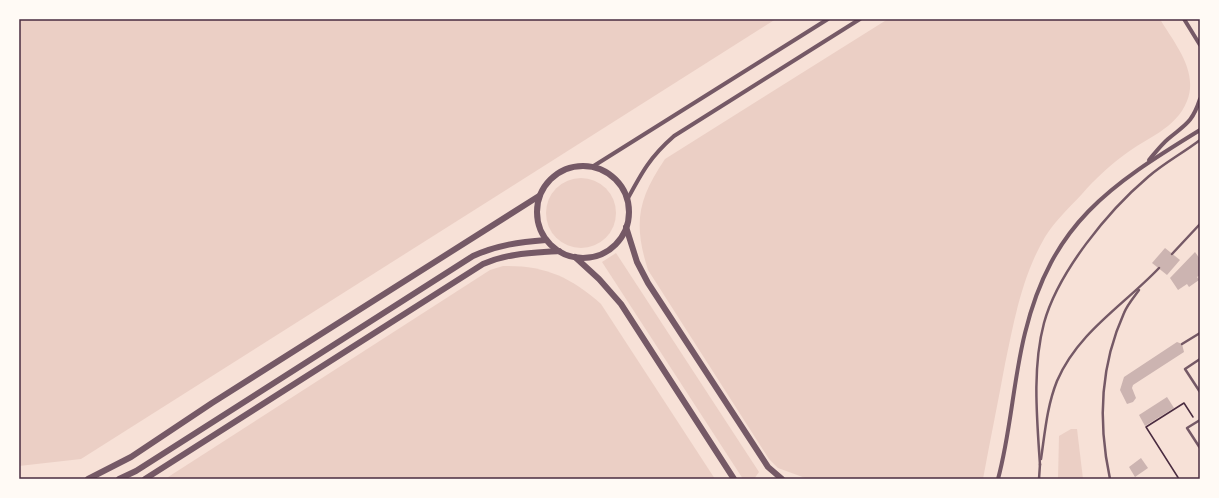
<svg xmlns="http://www.w3.org/2000/svg" width="1219" height="498" font-family="Helvetica,sans-serif">
<style>
.green{fill:#ebcfc5}
.building{fill:#ccb4b1}
.lines{fill:none;stroke-linecap:round;stroke-linejoin:round}
.path{stroke:#4a2c40;stroke-width:1.5}
.service{stroke:#755966;stroke-width:2.5}
.minor{stroke:#755966;stroke-width:4}
.tertiary{stroke:#755966;stroke-width:6}
.neatline{fill:none;stroke:#4a2c40;stroke-width:1.5}
</style>
<rect width="100%" height="100%" fill="#f7e1d7"/>
<g class="green">
<path d="M19,19H776L81,459L19,466Z"/>
<path d="M888,19H1160C1174,43 1199,71 1187,101C1176,129 1146,138 1124,155C1109,166 1094,180 1082,194C1070,207 1054,222 1045,237C1022,276 1014,321 1005,364C998,402 990,441 983,479H808L778,468L769,459L648,270C633,223 638,199 665,159Z"/>
<circle cx="581" cy="213" r="35"/>
<path d="M616,253L759,472L754,479H743L602,262Z"/>
<path d="M503,266C544,265 571,277 601,304L715,479H165L490,270Z"/>
<path d="M1071,429H1077L1083,479H1058L1059,436Z"/>
</g>
<g class="building">
<path d="M1165,248L1180,260L1167,275L1152,263Z"/>
<path d="M1195,252L1200,259V275L1197,277L1199,280L1189,287L1187,284L1178,290L1170,278Z"/>
<path d="M1177,342L1182,344L1184,352L1133,385L1132,388L1136,398L1133,402L1127,404L1120,390L1124,377Z"/>
<path d="M1167,397L1174,408L1145,426L1139,415Z"/>
<path d="M1141,458L1148,468L1135,477L1129,467Z"/>
</g>
<g class="lines">
<path class="path" d="M1179,479L1146,427L1184,403L1193,417"/>
<g class="service">
<path d="M1172,254L1200,224"/>
<path d="M1182,344L1200,333"/>
<path d="M1200,359L1185,369L1200,392"/>
<path d="M1200,420L1187,428L1200,448"/>
<path d="M1041,459C1045,432 1047,406 1057,381C1078,332 1124,305 1159,268"/>
<path d="M1040,465C1037,419 1032,368 1044,323C1058,272 1108,211 1148,177C1164,163 1183,153 1200,140"/>
<path d="M1039,479L1040,464"/>
<path d="M1110,479C1098,423 1100,366 1124,313C1127,305 1134,297 1139,290"/>
</g>
<g class="minor">
<path d="M1184,19L1200,45"/>
<path d="M1149,160C1155,153 1161,145 1168,139C1186,124 1192,123 1200,99"/>
<path d="M592,167L828,19"/>
<path d="M627,200C642,172 650,157 674,136L860,19"/>
<path d="M998,479C1011,431 1013,381 1025,333C1052,223 1109,186 1200,130"/>
</g>
<g class="tertiary">
<circle cx="583" cy="212" r="46"/>
<path d="M626,227L637,262L648,283L768,467L782,479"/>
<path d="M575,257L599,279L621,304L734,479"/>
<path d="M88,479L131,457L212,403L539,196"/>
<path d="M119,479L136,471L473,256C497,245 520,242 546,240"/>
<path d="M145,479L483,264C508,253 533,253 559,251"/>
</g>
</g>
<rect width="1219" height="498" fill="none" stroke="#fffaf5" stroke-width="40"/>
<rect x="20" y="20" width="1179" height="458" class="neatline"/>
</svg>
